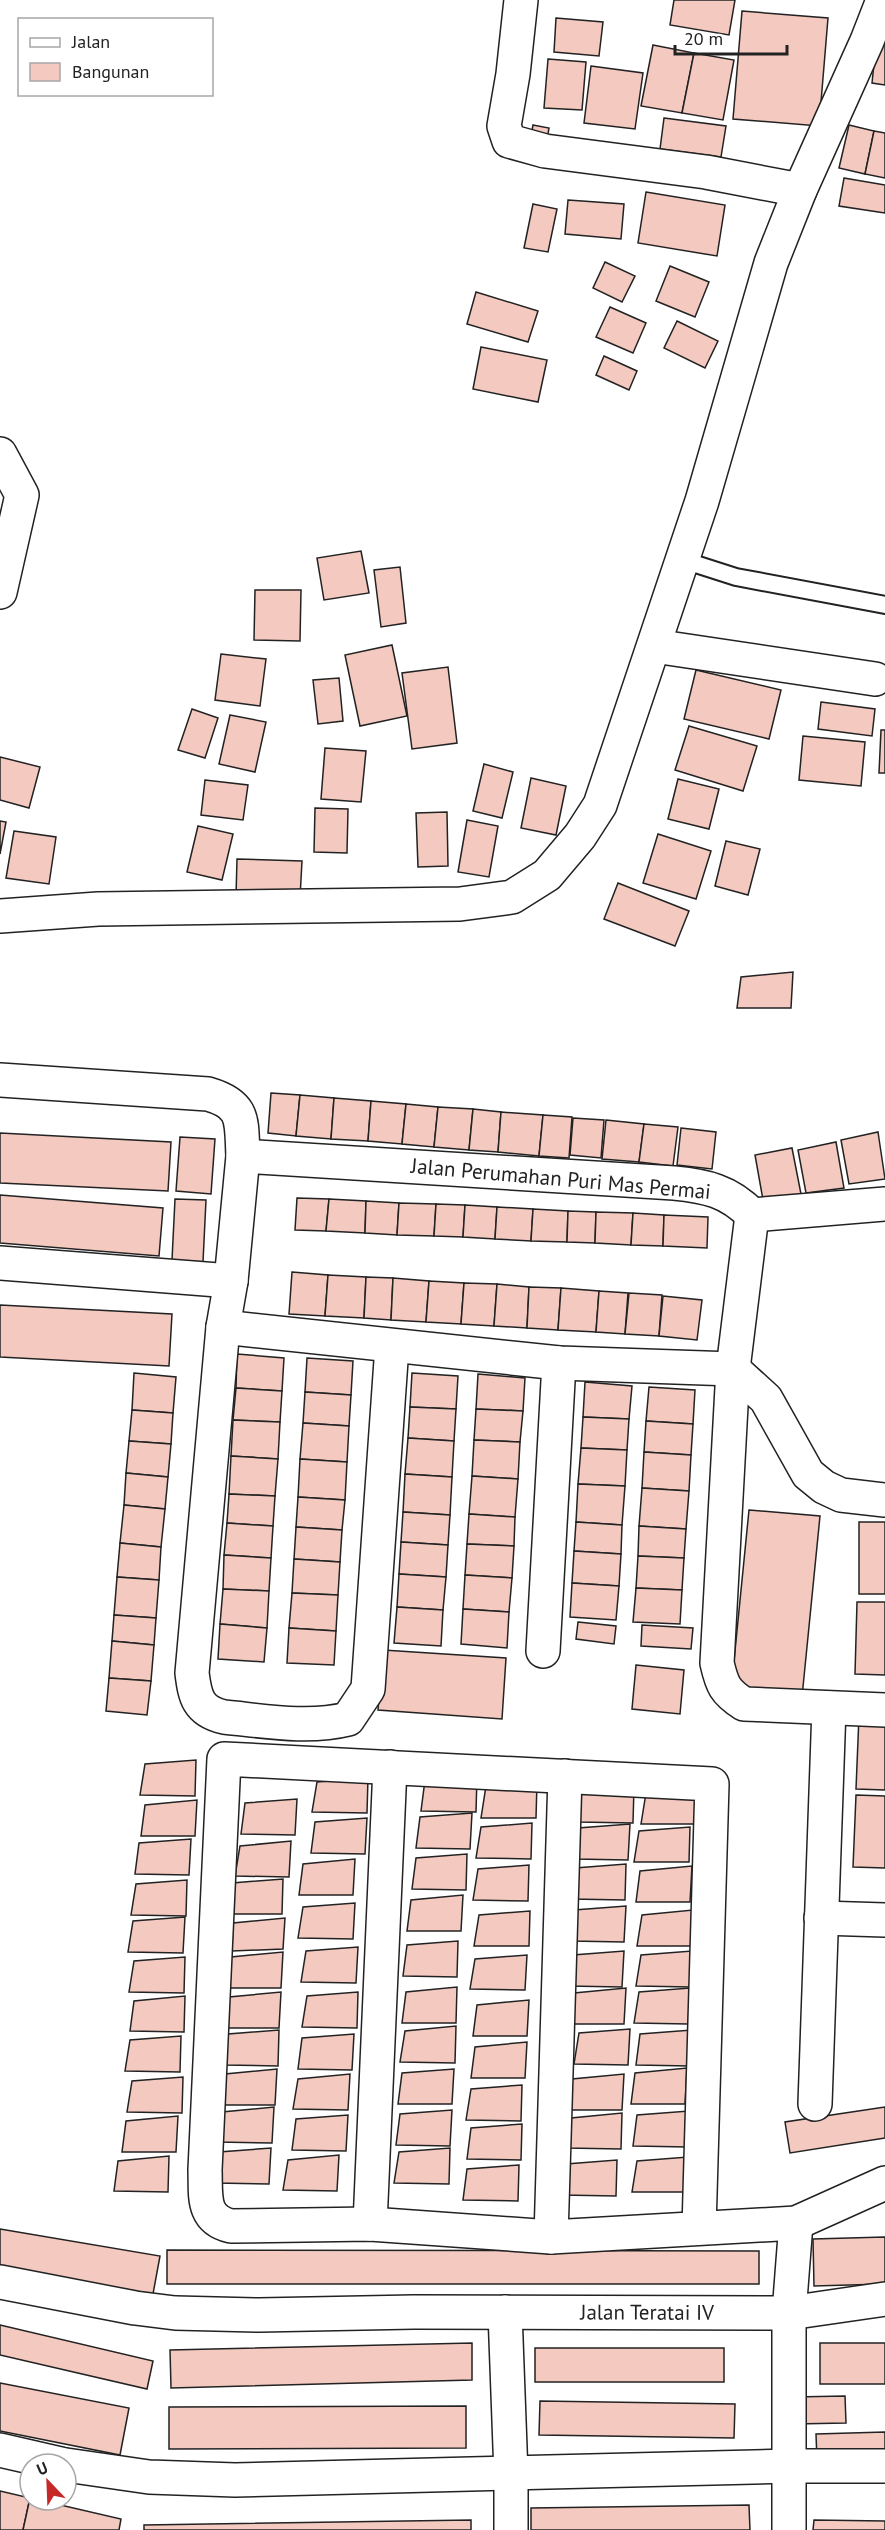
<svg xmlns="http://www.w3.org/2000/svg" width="885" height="2530" font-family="'PT Sans',sans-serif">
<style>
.building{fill:#f3c9c0;stroke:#222;stroke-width:1.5}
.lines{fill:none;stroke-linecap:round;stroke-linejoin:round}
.service-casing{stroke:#222;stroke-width:20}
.minor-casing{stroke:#222;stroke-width:36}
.service{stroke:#fff;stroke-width:16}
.minor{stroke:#fff;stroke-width:33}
.labels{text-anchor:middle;stroke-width:4.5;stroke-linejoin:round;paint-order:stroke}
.street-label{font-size:21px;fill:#222;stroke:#fff}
</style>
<rect width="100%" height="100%" fill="#fff"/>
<g class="building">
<path d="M674,0H735L729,35L670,25Z"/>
<path d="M742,11L828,18L819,126L733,119Z"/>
<path d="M556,18L603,22L599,56L554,52Z"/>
<path d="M877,35L885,36V85L872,83Z"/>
<path d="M653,45L694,53L682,113L641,106Z"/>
<path d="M694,53L734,60L723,120L682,113Z"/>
<path d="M548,59L586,62L582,110L544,108Z"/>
<path d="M591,66L643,73L635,129L584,123Z"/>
<path d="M664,118L726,126L721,157L660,149Z"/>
<path d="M533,125L549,128L546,145L530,142Z"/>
<path d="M849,125L874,131L865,174L839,168Z"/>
<path d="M874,131L885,133V178L865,174Z"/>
<path d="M844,178L885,185V213L839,206Z"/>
<path d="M646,192L725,205L717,256L638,243Z"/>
<path d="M568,200L624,204L621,239L565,234Z"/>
<path d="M533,204L557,209L548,252L524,248Z"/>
<path d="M605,262L635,276L622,302L593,288Z"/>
<path d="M670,266L709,282L695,317L656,301Z"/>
<path d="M476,292L538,311L528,342L467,324Z"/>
<path d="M610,307L646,323L633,353L596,337Z"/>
<path d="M677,321L718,341L705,368L664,348Z"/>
<path d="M481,347L547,360L538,402L473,389Z"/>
<path d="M604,356L637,371L629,390L596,375Z"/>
<path d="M361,551L369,593L324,600L317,558Z"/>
<path d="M400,567L406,623L381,627L374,570Z"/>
<path d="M255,590H301L300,641L254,640Z"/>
<path d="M392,645L407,716L360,726L345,655Z"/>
<path d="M221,654L266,659L260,706L215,700Z"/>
<path d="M448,667L457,743L412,749L402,673Z"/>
<path d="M696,670L781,690L769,739L684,719Z"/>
<path d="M339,678L343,721L318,724L313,680Z"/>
<path d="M821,702L875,709L872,736L818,729Z"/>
<path d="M192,709L218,718L205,758L178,750Z"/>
<path d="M230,715L266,722L255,772L219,764Z"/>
<path d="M689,726L757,746L743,791L675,770Z"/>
<path d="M881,730H885V773H879Z"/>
<path d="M803,736L865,742L861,786L799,780Z"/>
<path d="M325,748L366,751L361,802L321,799Z"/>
<path d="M0,757L40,767L29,808L0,800Z"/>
<path d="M484,764L513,772L502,818L473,811Z"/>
<path d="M531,778L566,786L556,835L521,828Z"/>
<path d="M678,779L719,789L709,829L668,819Z"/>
<path d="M205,780L248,785L243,820L201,815Z"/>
<path d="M315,808L348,809L347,853L314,852Z"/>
<path d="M447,812L448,866L418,867L416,813Z"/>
<path d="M467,820L498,826L489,877L458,872Z"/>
<path d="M0,821L6,822L0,854Z"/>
<path d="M198,826L233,834L222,880L187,872Z"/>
<path d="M14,831L56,837L49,884L6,878Z"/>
<path d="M658,834L711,851L696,899L643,883Z"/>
<path d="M726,841L760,849L748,895L715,886Z"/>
<path d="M237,859L302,861L300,898L236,896Z"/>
<path d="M618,883L689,911L675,946L604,919Z"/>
<path d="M793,972L791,1008H737L741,977Z"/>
<path d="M271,1093L300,1095L296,1136L268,1133Z"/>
<path d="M300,1095L334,1098L331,1139L296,1136Z"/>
<path d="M334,1098L371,1101L368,1141L331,1139Z"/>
<path d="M371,1101L406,1104L402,1144L368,1141Z"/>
<path d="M406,1104L438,1107L434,1147L402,1144Z"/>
<path d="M438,1107L473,1109L469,1150L434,1147Z"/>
<path d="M473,1109L501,1112L498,1152L469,1150Z"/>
<path d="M501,1112L543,1115L539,1156L498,1152Z"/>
<path d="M543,1115L572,1117L569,1158L539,1156Z"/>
<path d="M573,1118L604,1120L601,1158L570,1155Z"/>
<path d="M606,1120L644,1124L639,1162L602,1159Z"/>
<path d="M644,1124L678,1127L673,1166L639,1162Z"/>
<path d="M681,1128L716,1132L712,1169L677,1165Z"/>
<path d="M878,1132L885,1179L849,1184L841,1140Z"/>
<path d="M0,1133L171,1142L168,1191L0,1183Z"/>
<path d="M180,1137L215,1139L211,1194L176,1191Z"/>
<path d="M836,1142L844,1188L806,1193L798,1150Z"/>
<path d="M792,1148L801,1194L763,1200L755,1155Z"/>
<path d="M0,1195L163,1208L159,1256L0,1243Z"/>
<path d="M297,1198L329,1199L326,1231L295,1230Z"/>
<path d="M175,1199L206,1200L203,1262L172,1260Z"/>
<path d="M329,1199L366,1201L365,1233L326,1231Z"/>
<path d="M366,1201L399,1203L397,1235L365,1233Z"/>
<path d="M399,1203L436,1204L434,1236L397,1235Z"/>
<path d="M436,1204L465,1205L463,1237L434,1236Z"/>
<path d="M465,1205L497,1207L495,1239L463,1237Z"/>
<path d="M497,1207L533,1209L531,1241L495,1239Z"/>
<path d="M533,1209L568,1211L567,1242L531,1241Z"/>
<path d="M568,1211L596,1212L595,1243L567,1242Z"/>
<path d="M596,1212L633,1213L631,1245L595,1243Z"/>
<path d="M633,1213L664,1215L663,1246L631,1245Z"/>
<path d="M664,1215L708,1217L707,1248L663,1246Z"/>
<path d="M292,1272L328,1275L325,1316L289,1314Z"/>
<path d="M328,1275L366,1277L364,1318L325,1316Z"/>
<path d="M366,1277L393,1278L391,1320L364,1318Z"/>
<path d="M393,1278L429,1281L426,1322L391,1320Z"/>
<path d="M429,1281L464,1283L461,1324L426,1322Z"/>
<path d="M464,1283L497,1284L494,1326L461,1324Z"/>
<path d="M497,1284L529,1287L527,1328L494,1326Z"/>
<path d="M529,1287L561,1288L558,1330L527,1328Z"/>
<path d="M561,1288L599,1291L596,1332L558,1330Z"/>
<path d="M599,1291L628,1293L625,1334L596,1332Z"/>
<path d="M629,1293L662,1295L659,1336L625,1334Z"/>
<path d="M663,1296L702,1300L697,1340L659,1336Z"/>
<path d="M0,1305L172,1314L169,1366L0,1357Z"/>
<path d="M237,1354L284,1358L282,1391L236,1388Z"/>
<path d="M307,1358L353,1361L351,1395L305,1392Z"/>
<path d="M134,1373L176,1377L173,1413L132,1410Z"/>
<path d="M412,1373L458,1376L456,1409L410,1407Z"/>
<path d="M478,1374L525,1378L523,1411L476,1409Z"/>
<path d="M585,1382L632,1386L629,1419L583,1417Z"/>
<path d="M649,1387L695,1390L693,1424L646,1421Z"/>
<path d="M236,1388L282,1391L280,1422L233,1420Z"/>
<path d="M305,1392L351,1395L349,1426L303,1423Z"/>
<path d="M410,1407L456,1409L454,1441L408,1438Z"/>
<path d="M476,1409L523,1411L520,1442L474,1440Z"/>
<path d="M132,1410L173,1413L171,1444L129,1441Z"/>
<path d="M583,1417L629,1419L627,1450L581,1448Z"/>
<path d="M233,1420L280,1422L278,1459L231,1456Z"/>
<path d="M646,1421L693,1424L691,1455L644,1452Z"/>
<path d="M303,1423L349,1426L347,1462L300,1459Z"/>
<path d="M408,1438L454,1441L452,1477L405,1474Z"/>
<path d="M474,1440L520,1442L518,1479L472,1476Z"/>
<path d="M129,1441L171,1444L168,1477L126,1473Z"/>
<path d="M581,1448L627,1450L625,1486L578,1484Z"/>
<path d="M644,1452L691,1455L689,1491L642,1488Z"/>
<path d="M231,1456L278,1459L275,1496L229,1494Z"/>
<path d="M300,1459L347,1462L345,1500L298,1497Z"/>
<path d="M126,1473L168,1477L165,1509L124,1505Z"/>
<path d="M405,1474L452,1477L450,1515L403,1512Z"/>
<path d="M472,1476L518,1479L515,1517L469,1514Z"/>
<path d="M578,1484L625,1486L622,1525L576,1522Z"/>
<path d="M642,1488L689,1491L686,1529L639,1526Z"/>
<path d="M229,1494L275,1496L273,1526L227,1523Z"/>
<path d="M298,1497L345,1500L342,1530L296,1527Z"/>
<path d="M124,1505L165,1509L161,1547L120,1543Z"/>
<path d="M749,1510L820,1516L802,1697L731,1691Z"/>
<path d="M403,1512L450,1515L448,1545L401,1542Z"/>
<path d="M469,1514L515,1517L514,1546L467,1544Z"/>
<path d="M576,1522L622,1525L621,1554L574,1551Z"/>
<rect x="859" y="1522" width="26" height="72"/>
<path d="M227,1523L273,1526L271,1558L224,1555Z"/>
<path d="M639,1526L686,1529L684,1558L638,1556Z"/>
<path d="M296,1527L342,1530L340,1562L294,1559Z"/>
<path d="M401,1542L448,1545L446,1577L399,1574Z"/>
<path d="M120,1543L161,1547L159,1580L117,1577Z"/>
<path d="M467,1544L514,1546L512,1578L465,1575Z"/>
<path d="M574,1551L621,1554L619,1586L572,1583Z"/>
<path d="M224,1555L271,1558L269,1591L223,1589Z"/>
<path d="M638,1556L684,1558L682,1590L636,1588Z"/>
<path d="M294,1559L340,1562L338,1595L292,1593Z"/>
<path d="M399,1574L446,1577L443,1610L397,1607Z"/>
<path d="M465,1575L512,1578L509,1612L463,1609Z"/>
<path d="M117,1577L159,1580L156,1618L114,1615Z"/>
<path d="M572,1583L619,1586L616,1620L570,1617Z"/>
<path d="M636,1588L682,1590L680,1624L633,1622Z"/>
<path d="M223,1589L269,1591L267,1628L220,1624Z"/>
<path d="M292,1593L338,1595L336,1631L289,1628Z"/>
<path d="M857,1602H885V1675L855,1674Z"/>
<path d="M397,1607L443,1610L441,1646L394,1643Z"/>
<path d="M463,1609L509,1612L507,1648L461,1644Z"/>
<path d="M114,1615L156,1618L154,1645L112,1641Z"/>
<path d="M578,1622L616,1626L614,1644L576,1639Z"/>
<path d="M220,1624L267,1628L264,1662L218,1659Z"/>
<path d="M642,1625L693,1628L691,1649L641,1646Z"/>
<path d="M289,1628L336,1631L334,1665L287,1663Z"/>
<path d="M112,1641L154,1645L151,1681L109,1678Z"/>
<path d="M383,1650L506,1658L502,1719L378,1710Z"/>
<path d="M636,1665L684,1670L680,1714L632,1709Z"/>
<path d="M109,1678L151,1681L147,1715L106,1711Z"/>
<path d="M859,1716L885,1718V1790L856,1789Z"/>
<path d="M196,1760L195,1796L140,1795L145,1764Z"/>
<path d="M477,1776L476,1812L421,1811L425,1780Z"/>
<path d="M368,1778L367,1813L312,1812L317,1782Z"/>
<path d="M537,1782L536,1818H481L486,1786Z"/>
<path d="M634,1787L633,1823L578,1822L582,1791Z"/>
<path d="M697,1788L695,1824H641L646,1793Z"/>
<path d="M856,1795L885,1796V1868L853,1867Z"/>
<path d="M297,1799L295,1835L241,1834L245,1803Z"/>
<path d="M197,1800L195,1836H141L145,1805Z"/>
<path d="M472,1813L470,1849L416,1848L420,1817Z"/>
<path d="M367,1818L365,1854L311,1853L315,1822Z"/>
<path d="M532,1823L531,1859L476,1858L481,1827Z"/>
<path d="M630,1824L628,1860L574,1859L578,1828Z"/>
<path d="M690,1827L689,1862H634L639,1831Z"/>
<path d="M191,1839L189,1875L135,1874L139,1843Z"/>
<path d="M291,1841L289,1877L235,1876L240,1846Z"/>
<path d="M467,1854L466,1890L412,1889L416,1858Z"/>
<path d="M355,1859L353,1895H299L303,1864Z"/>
<path d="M626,1864L625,1900L570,1899L575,1868Z"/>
<path d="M529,1865L528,1901L473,1900L478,1869Z"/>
<path d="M692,1866L690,1902H636L640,1871Z"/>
<path d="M283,1879L282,1914H227L232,1883Z"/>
<path d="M187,1880L186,1916L131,1915L136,1884Z"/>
<path d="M463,1895L461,1931H407L411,1900Z"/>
<path d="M355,1903L353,1939L298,1938L303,1907Z"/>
<path d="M626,1906L624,1942L570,1941L574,1910Z"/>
<path d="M693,1910L692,1946H637L642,1915Z"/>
<path d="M530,1911L529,1946H474L479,1915Z"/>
<path d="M185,1917L183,1953L128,1952L133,1921Z"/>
<path d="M285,1918L283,1949L232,1951L233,1923Z"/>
<path d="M458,1941L457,1977L403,1976L407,1945Z"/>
<path d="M358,1947L356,1983L301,1982L306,1951Z"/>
<path d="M624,1951L622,1987L568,1986L573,1955Z"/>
<path d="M692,1951L691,1987L636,1986L641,1955Z"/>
<path d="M283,1952L281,1988H227L231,1957Z"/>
<path d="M527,1955L525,1990L470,1989L475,1959Z"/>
<path d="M185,1957L184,1993L129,1992L134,1961Z"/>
<path d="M457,1987L456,2023H402L406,1992Z"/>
<path d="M626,1988L624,2024H570L574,1993Z"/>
<path d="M690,1988L688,2024L634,2023L639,1992Z"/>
<path d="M281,1992L279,2028H225L229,1997Z"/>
<path d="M358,1992L357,2028L302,2027L307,1996Z"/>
<path d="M185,1996L184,2032L130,2031L134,2001Z"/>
<path d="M529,2000L527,2036H473L477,2005Z"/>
<path d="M456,2026L455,2063L400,2062L405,2031Z"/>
<path d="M630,2029L628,2065L574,2064L579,2033Z"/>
<path d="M279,2030L278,2066L223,2065L228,2034Z"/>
<path d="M692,2030L690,2066L636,2065L640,2034Z"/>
<path d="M354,2034L352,2070L298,2069L302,2038Z"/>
<path d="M181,2036L180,2072L125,2071L130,2040Z"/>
<path d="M527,2042L525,2078H471L475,2047Z"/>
<path d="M687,2068L685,2104H631L635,2073Z"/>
<path d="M277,2069L275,2105H221L225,2074Z"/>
<path d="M454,2069L452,2104H398L402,2073Z"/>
<path d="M350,2074L348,2110L293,2109L298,2079Z"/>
<path d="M624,2074L622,2110H567L572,2079Z"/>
<path d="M183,2077L182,2113L127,2112L132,2081Z"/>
<path d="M522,2085L521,2121L466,2120L471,2089Z"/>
<path d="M274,2107L272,2143L218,2142L222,2112Z"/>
<path d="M885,2107V2138L790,2153L785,2122Z"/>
<path d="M452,2110L450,2146L396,2145L400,2114Z"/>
<path d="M689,2111L688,2147L633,2146L637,2115Z"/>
<path d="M622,2113L621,2149L566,2148L571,2118Z"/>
<path d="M348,2115L346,2151L292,2150L296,2119Z"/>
<path d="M178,2116L176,2152H122L126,2121Z"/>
<path d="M522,2124L521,2160L467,2159L471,2128Z"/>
<path d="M271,2148L269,2184L215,2183L219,2152Z"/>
<path d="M450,2148L449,2184L394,2183L399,2152Z"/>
<path d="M339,2155L337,2191L283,2190L288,2160Z"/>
<path d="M169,2156L168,2192L114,2191L118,2161Z"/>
<path d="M688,2157L687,2192H632L637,2161Z"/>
<path d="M617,2160L616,2196L561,2195L566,2164Z"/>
<path d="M519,2165L518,2201L463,2200L467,2169Z"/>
<path d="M0,2229L160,2256L153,2294L0,2268Z"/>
<path d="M885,2237V2284L814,2286L813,2239Z"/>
<path d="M167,2250L759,2251V2284H167Z"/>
<path d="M0,2325L153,2361L147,2389L0,2355Z"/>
<path d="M472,2343V2380L171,2388L170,2350Z"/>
<rect x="820" y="2343" width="65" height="41"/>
<rect x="535" y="2348" width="189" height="34"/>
<path d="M0,2383L129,2408L120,2455L0,2431Z"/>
<path d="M845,2396L846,2423L794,2424L793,2397Z"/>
<path d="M540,2401L735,2404L734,2438L539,2435Z"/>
<path d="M466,2406V2448L169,2449V2407Z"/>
<path d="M885,2432V2459L817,2461L816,2434Z"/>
<path d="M0,2491L30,2498L23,2530H0Z"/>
<path d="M30,2498V2500H39L121,2519L119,2530H23Z"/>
<path d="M749,2505L750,2530H531V2508Z"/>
<path d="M471,2520V2530H144V2525Z"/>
<path d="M814,2520L885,2521V2530H813Z"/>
</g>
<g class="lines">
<g class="service-casing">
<path id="service" d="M683,560L736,577L885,605"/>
</g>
<g class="minor-casing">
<g id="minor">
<path d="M521,0L513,74L504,126L509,141L545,151L706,172L800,190"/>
<path d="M0,454L22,495L0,592"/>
<path d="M654,646L875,679"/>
<path d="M0,916L98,909L460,904L512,897L547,875L580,836L600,805L702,501L771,263L800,190L867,41L883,0"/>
<path d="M0,1080L208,1094C246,1105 241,1121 243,1156"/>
<path d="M243,1156L674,1183C706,1186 729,1191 752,1215L733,1369L559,1363L223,1327L231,1281Z"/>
<path d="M752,1215L885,1204"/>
<path d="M0,1263L231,1281"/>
<path d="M223,1327L192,1673C195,1697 198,1711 224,1717C265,1721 308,1729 348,1719L368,1689L392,1346"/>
<path d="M733,1369L717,1663C722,1685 725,1692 744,1704L885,1710"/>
<path d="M733,1369L766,1399L808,1474L824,1487L841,1495L885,1500"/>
<path d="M543,1651L559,1363"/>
<path d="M821,1918L885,1920"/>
<path d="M815,2104L829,1708"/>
<path d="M370,2224L390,1767"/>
<path d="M699,2228L712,1784L224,1759L205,2170C206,2195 201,2219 231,2226L370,2224L551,2237L796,2223L885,2183"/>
<path d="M551,2237L565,1776"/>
<path id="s1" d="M0,2282L135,2308L175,2313L259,2315L414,2312L789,2313L885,2299"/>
<path d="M505,2312L511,2475V2530"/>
<path d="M0,2450L61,2464"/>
<path d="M66,2465L149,2477L235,2480L789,2466H885"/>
<path d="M789,2530V2313L796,2223"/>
</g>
</g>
<use href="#service" class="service"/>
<use href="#minor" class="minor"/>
</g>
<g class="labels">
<g class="street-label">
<text transform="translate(561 1179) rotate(5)" y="7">Jalan Perumahan Puri Mas Permai</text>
<text dy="7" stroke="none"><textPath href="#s1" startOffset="650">Jalan Teratai IV</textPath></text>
</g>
</g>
<rect x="18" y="18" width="195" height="78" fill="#ffffff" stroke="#a7a7a7" stroke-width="1.5"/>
<rect x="30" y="38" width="30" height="9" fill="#ffffff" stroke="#a7a7a7" stroke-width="1.5"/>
<text x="72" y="48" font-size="18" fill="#222222">Jalan</text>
<rect x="30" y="63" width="30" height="18" fill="#f3c9c0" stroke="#a7a7a7" stroke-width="1.5"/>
<text x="72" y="78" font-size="18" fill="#222222">Bangunan</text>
<g transform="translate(48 2482) rotate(337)"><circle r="28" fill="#ffffff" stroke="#a7a7a7" stroke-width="1.5"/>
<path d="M0-4.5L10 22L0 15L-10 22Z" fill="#c62828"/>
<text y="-9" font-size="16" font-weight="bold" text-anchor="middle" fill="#222222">U</text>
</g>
<path d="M675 45v9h112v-9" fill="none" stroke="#222222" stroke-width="3"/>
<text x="684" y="45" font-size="18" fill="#222222" stroke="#ffffff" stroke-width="4.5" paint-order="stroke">20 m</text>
</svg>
